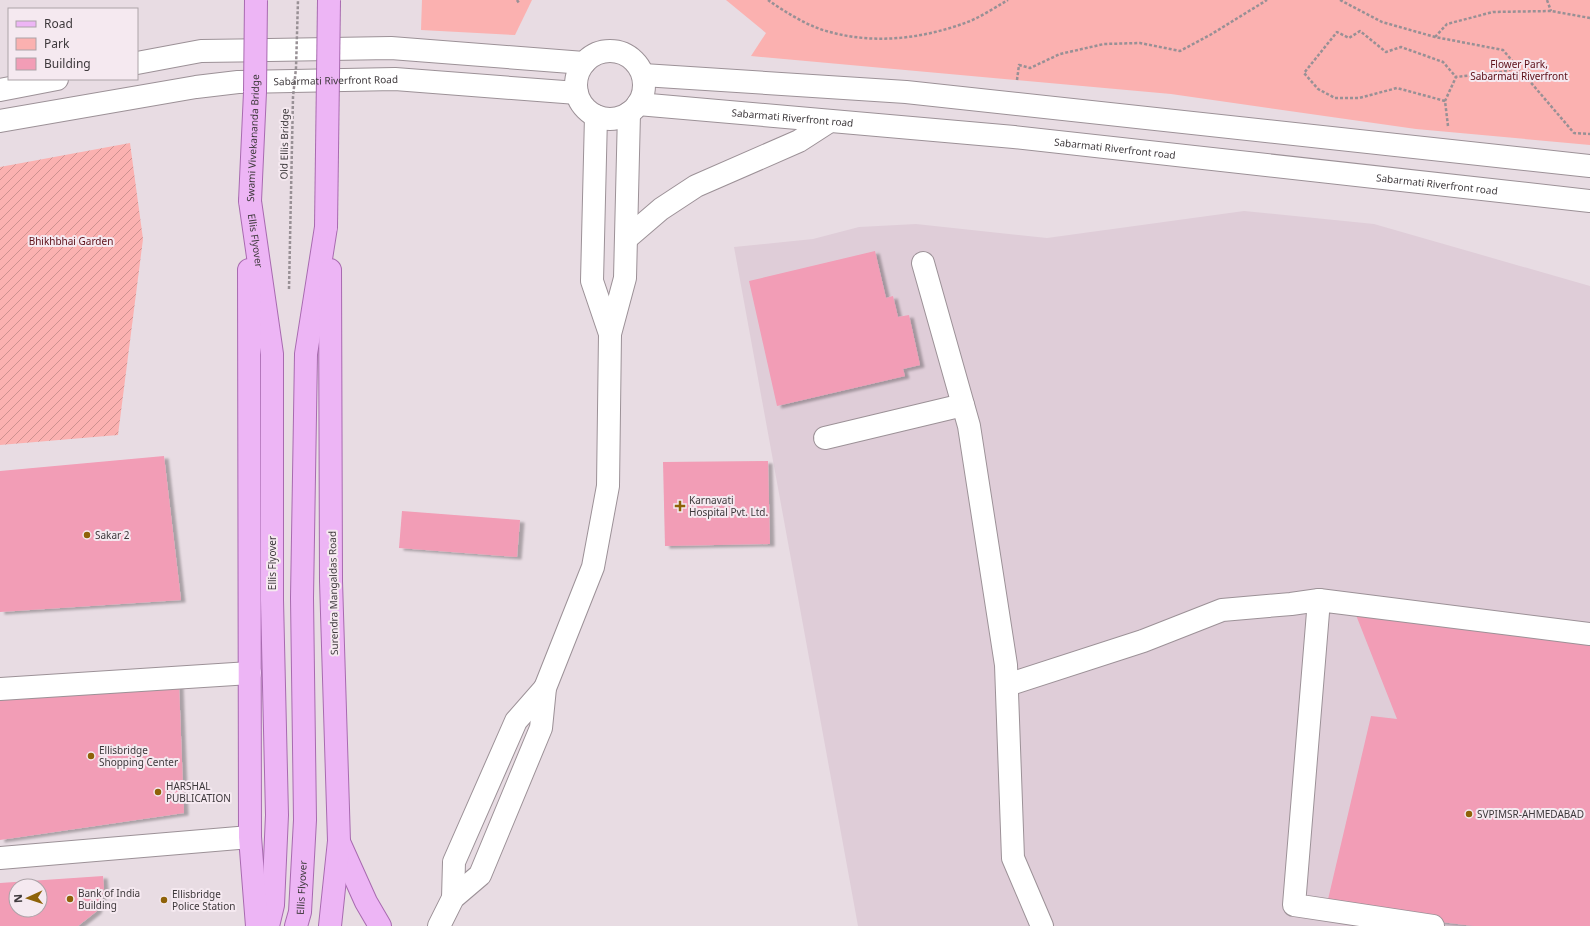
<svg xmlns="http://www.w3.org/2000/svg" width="1590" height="926" font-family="'Noto Sans',sans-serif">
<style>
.built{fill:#dfcdd8}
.green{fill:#fbb1b0}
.garden{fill:url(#garden-furrows)}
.building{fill:#f29db6;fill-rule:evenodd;filter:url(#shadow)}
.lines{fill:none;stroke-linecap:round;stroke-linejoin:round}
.minor-casing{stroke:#9c9197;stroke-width:24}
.major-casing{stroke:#a86ab0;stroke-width:24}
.path{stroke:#989095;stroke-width:2.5;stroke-dasharray:3 2;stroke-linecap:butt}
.minor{stroke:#fff;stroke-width:22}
.major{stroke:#edb5f5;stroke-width:22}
.major-bridge-casing{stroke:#a86ab0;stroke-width:24;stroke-linecap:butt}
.path-bridge{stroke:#989095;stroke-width:2.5;stroke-dasharray:3 2;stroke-linecap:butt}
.major-bridge{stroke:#edb5f5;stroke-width:22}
.poi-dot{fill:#8e6208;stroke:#f5e9f0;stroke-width:1.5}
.labels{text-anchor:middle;stroke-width:4;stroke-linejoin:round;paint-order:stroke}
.park-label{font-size:10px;fill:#5c0f18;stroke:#f5e9f0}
.street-label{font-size:10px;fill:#3e393c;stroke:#f5e9f0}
.poi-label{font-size:10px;fill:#3e393c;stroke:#f5e9f0;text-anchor:start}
</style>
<defs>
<pattern id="garden-furrows" width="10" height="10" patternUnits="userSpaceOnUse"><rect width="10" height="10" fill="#fbb1b0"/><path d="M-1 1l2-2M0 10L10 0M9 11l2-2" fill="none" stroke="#cd9190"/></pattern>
<filter id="shadow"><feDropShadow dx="4.5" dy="2.5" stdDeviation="1" flood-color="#0004"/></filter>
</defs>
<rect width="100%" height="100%" fill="#e8dce3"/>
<path class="built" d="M1244,211L1374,224L1590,286V926H858L734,247L813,239L859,227L916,224L1047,238Z"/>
<g class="green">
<path d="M422,0H532L515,35L421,30Z"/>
<path d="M726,0H1590V145L1416,129L1171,94L751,56L766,33Z"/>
</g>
<path class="garden" d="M130,143L143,239L118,435L0,445V167Z"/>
<g class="building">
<path d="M875,251L886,298L893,296L898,317L909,315L920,365L903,369L905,376L777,406L749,281Z"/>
<path d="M164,456L181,600L0,612V471Z"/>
<path d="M768,461L770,544L665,546L663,462Z"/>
<path d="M402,511L520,520L517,557L399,548Z"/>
<path d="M1354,610L1590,644V926H1474L1326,908L1371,716L1397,719Z"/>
<path d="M179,684L184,813L0,840V698Z"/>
<path d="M103,876L104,888L97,911L78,926H0V883ZM16,886H40V910H16Z"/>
</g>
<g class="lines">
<g class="minor-casing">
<g id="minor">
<circle cx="610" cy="85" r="34"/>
<path d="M137,63L201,51L391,48L584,63"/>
<path d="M643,75L906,92L1590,166"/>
<path d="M0,90L57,79"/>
<path id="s1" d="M638,104L1014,137L1590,201"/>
<path d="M596,116L592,281L610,334"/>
<path id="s2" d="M0,121L196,87L238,82L395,79L577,93"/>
<path d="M626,239L661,209L696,186L799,141L830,121"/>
<path d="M923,263L969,426L1006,665L1013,858L1042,926"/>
<path d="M825,438L963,405"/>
<path d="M1007,685L1143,641L1222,610L1291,604L1319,600"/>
<path d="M0,689L250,673"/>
<path d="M0,858L250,837"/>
<path d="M453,898L454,862L516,721L545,688"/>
<path d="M439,926L453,898L480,875L541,728L545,688L593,567L608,486L610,334L625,278L629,113"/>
<path d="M1433,926L1294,905L1319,600L1590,634"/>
</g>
</g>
<g class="major-casing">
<g id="major">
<path id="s3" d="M250,201L272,354V600L277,815L273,905L268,926"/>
<path d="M249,270L250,837L257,926"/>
<path d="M339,842L366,902L380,926"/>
<path id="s4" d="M296,926L300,912L305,820L302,598L306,354L326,227"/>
<path d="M330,926L339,841L331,581L330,270"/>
</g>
</g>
<g class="path">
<path d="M517,0L519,3"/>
<path d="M768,0C785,12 809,27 830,32C873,44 920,39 962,24C978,19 994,8 1008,0"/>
<path d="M1340,0L1382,22L1435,37L1503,50L1574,133L1590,134"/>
<path d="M1547,0L1551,11"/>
<path d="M1435,37L1447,24L1493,12L1551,11L1590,18"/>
<path d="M1017,80L1019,65L1030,68L1060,54L1104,44L1140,43L1180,51L1210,35L1267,0"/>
<path d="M1445,101L1397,88L1359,98H1335L1318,89L1304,73L1337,32L1349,38L1360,31L1386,52L1401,47L1443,62L1456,77"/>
<path d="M1448,126L1445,101L1456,77L1502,72L1517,67"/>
</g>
<use href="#minor" class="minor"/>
<use href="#major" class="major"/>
<g class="major-bridge-casing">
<g id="major-bridge">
<path id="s5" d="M250,201L255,92L256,0"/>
<path d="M326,227L329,0"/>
</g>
</g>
<path class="path-bridge" d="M289,289L293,97L296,68L298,0"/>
<use href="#major-bridge" class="major-bridge"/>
</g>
<g class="poi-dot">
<path d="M678 500h4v4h4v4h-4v4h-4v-4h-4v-4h4z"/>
<circle cx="87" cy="535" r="4"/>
<circle cx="91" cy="756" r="4"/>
<circle cx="158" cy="792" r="4"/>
<circle cx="1469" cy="814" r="4"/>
<circle cx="70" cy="899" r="4"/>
<circle cx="164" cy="900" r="4"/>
</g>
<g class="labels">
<g class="park-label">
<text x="1519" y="68">Flower Park,<tspan x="1519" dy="12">Sabarmati Riverfront</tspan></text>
<text x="71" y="245">Bhikhbhai Garden</text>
</g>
<g class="street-label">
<text dy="4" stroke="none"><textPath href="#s2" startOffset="339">Sabarmati Riverfront Road</textPath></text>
<text dy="4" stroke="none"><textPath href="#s1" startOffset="155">Sabarmati Riverfront road</textPath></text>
<text dy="4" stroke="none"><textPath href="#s5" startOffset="63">Swami Vivekananda Bridge</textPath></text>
<text transform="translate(284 144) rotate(-89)" y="4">Old Ellis Bridge</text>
<text dy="4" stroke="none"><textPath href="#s1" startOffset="479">Sabarmati Riverfront road</textPath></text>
<text dy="4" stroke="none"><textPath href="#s1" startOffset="803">Sabarmati Riverfront road</textPath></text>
<text dy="4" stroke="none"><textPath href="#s3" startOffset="40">Ellis Flyover</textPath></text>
<text transform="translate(272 563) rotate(-90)" y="4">Ellis Flyover</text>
<text transform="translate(333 593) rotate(-91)" y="4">Surendra Mangaldas Road</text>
<text dy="4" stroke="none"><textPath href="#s4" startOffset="39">Ellis Flyover</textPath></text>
</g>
<g class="poi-label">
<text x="689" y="504">Karnavati<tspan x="689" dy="12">Hospital Pvt. Ltd.</tspan></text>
<text x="95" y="539">Sakar 2</text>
<text x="99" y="754">Ellisbridge<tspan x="99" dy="12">Shopping Center</tspan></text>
<text x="166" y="790">HARSHAL<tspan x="166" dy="12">PUBLICATION</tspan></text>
<text x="1477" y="818">SVPIMSR-AHMEDABAD</text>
<text x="78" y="897">Bank of India<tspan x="78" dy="12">Building</tspan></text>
<text x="172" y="898">Ellisbridge<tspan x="172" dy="12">Police Station</tspan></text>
</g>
</g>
<rect x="8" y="8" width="130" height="72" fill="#f5e9f0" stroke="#aca3a8"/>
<rect x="16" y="21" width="20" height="6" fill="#edb5f5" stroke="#aca3a8"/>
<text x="44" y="28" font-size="12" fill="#3e393c">Road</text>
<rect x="16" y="38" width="20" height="12" fill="#fbb1b0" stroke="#aca3a8"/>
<text x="44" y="48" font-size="12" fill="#3e393c">Park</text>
<rect x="16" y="58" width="20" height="12" fill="#f29db6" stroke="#aca3a8"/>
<text x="44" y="68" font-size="12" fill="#3e393c">Building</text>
<g transform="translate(28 898) rotate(267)"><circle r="19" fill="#f5e9f0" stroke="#aca3a8"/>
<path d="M0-3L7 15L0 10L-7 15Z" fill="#8e6208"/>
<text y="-6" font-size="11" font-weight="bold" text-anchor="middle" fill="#3e393c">N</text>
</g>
</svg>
